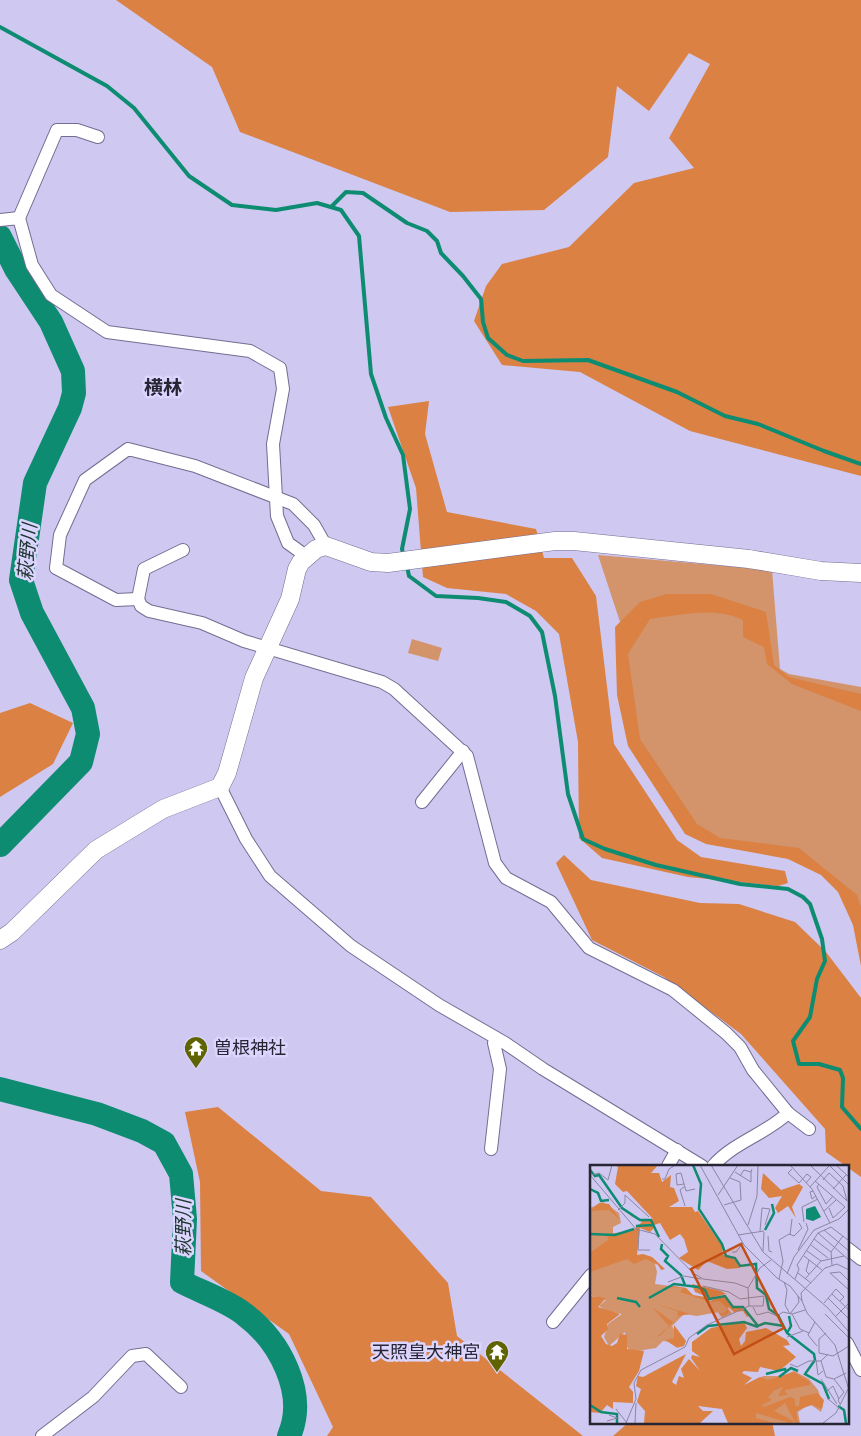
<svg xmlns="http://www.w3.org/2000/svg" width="861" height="1436" font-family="'Golos Text','Noto Sans JP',sans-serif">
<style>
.green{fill:#d3946c}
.forest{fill:#da8143}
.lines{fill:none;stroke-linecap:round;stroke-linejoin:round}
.stream{stroke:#0d8c72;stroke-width:4}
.river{stroke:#0d8c72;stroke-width:24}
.street-casing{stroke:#746d92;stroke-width:14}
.secondary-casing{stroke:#746d92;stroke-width:19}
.street{stroke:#fff;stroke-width:12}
.secondary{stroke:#fff;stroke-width:18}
.labels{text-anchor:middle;stroke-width:5;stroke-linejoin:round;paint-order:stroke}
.poi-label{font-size:18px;fill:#272433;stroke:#dcd5fe;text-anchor:start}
.neighbourhood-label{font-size:19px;font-weight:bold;fill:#272433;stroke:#dcd5fe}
.water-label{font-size:19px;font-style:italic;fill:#203831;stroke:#dcd5fe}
.inset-river{fill:none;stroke:#0d8c72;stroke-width:2.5}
.inset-road{fill:none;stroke:#8c86a4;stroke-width:1}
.view{fill:#c14e14;fill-opacity:0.15;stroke:#c14e14;stroke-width:2.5}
.inset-edge{fill:none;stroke:#272433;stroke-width:2.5}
</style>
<rect width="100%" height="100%" fill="#cfc8f0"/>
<g class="green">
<path d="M598,555L772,570L780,669L789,674L861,687V943L841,889L820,871L792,855L719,843L691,830L634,747L622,628Z"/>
<path d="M412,639L442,648L438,661L408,653Z"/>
</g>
<g class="forest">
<path d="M116,0H861V476L690,431L580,372L502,365L474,321L486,286L502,264L569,247L634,183L694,168L669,138L710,64L689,53L649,111L617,86L608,157L544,210L450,212L240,132L212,67Z"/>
<path d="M429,401L425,434L447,512L536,529L544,558H572L596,596L614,744L677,840L701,857L785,871L788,883L778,886L688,877L602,858L579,838L578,742L559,634L536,611L506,594L447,588L423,577L416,488L388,407Z"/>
<path d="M667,594H711L766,612L774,665L789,677L861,694V711L792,684L767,664L764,647L743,637V620C715,606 679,615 650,619L628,654L640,739L697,824L720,838L799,848L857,895L861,907V966L853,925L838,892L821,875L788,859L706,844L685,834L628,746L617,695L615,627L640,602Z"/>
<path d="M30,703L73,723L53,764L0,797V713Z"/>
<path d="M564,855L591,880L700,903L739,904L795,922L826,952L861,998V1177L826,1152L825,1129L741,1034L664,977L592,940L556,863Z"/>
<path d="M218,1107L321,1191L371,1197L448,1283L457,1336L583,1436H327L333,1427L289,1334L201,1271L200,1182L185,1112Z"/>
<path d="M629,1422H772L775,1436H613Z"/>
</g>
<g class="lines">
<g class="stream">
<path d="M0,27L107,86L134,108L189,176L232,205L276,210L317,203L341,210L359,236L371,374L386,418L403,455L410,509L402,549L404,557"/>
<path d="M331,207L346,192L363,193L407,223L427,231L437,241L441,253L463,276L481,299L483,322L488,338L507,355L523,361L588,360L677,392L725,416L758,424L824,451L861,464"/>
<path d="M407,566L409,576L436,596L478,598L506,602L530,616L542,632L555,696L568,794L583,839L605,849L656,865L740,884L788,889L803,897L810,904L822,939L825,961L817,979L810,1017L793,1041L799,1064H819L840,1070L843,1078L842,1107L861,1129"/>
</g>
<g class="river">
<path d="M0,237L16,269L51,322L73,371L74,393L70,408L35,483L21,580L32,613L83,708L88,734L81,762L0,845"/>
<path d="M0,1089L97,1114L142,1131L164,1143L181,1174L185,1219L182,1282C201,1292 228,1301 244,1314C279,1340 308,1393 289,1436"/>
</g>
<g class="street-casing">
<g id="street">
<path d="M19,218L57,130H77L98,137"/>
<path d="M0,220L19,218L32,265L51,295L107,332L250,351L280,368L283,389L273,444L277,516L288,543L306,556"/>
<path d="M326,546L314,525L293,504L195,466L128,449L85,480L60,535L56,568L116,600L138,599L141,606L149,611L202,623L244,641L382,682L394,689L467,756L495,863L506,878L551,902L589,948L673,990L726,1033L740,1047L753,1070L788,1113L809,1129"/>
<path d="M138,599L144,569L183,550"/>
<path d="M220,787L246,839L270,876L351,946L439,1005L505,1043L543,1069L702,1166"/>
<path d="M422,802L463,751"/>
<path d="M491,1149L500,1069L494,1043L496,1038"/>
<path d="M668,1166L677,1150"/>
<path d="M713,1166C734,1142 766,1134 788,1113"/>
<path d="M847,1248L861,1259"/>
<path d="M553,1322L591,1275"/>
<path d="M847,1343L861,1370"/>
<path d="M42,1436L93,1397L132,1356L146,1354L181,1387"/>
</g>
</g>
<g class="secondary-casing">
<path id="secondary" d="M0,940L12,932L96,850L163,809L220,787L227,773L254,678L290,599L297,569L301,562L316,549L326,546L371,562L388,563L555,541H574L749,559L821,571L861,573"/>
</g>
<use href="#street" class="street"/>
<use href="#secondary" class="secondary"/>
</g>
<defs>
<g id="temple-pin" transform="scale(1.25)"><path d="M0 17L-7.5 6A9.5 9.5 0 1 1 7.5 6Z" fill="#5f6400" stroke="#dcd5fe"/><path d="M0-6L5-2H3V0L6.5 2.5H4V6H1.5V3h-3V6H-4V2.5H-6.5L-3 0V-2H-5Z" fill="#fff"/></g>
</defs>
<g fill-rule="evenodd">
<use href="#temple-pin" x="196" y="1048"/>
<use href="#temple-pin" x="497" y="1352"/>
</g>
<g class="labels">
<g class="poi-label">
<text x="214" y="1054">曽根神社</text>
<text x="480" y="1358" text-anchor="end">天照皇大神宮</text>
</g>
<g class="neighbourhood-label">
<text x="163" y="394">横林</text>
</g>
<g class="water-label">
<text transform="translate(27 552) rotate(-85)" y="7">萩野川</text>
<text transform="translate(183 1228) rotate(-90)" y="7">萩野川</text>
</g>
</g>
<g transform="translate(590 1165)">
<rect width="259" height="259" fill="#cfc8f0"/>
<path d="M13,37L29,48L31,58L23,62V70L45,94L53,91L64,95L67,107L65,119L96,123L103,131L120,136L129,135L142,148L132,153L128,147L107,151L94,149L82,161L94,181L87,183L82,177L73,176L66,183L41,187L37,182L35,167L19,181L14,172L18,159L32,149L17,146L9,141L16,135L0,130V43ZM204,206L219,214L228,225L233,239L231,247L220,239L208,247L210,258H171L156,252L155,227L162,219L173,211H192Z" fill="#d3946c"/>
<path d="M25,0H68L61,8H69L72,17L81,10L80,22L84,23L89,36L79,42H102L105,47L108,46L133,82L132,89L144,94L150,103L137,104L117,96L108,105L89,93L98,87L94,74L90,69L80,75L70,58L64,60L68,70L64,63L60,67L50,63L47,90L53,89L62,92L75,104L71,105L68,100L56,94L44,99L37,94L0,107V88L18,75L17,69L42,66L52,57L41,51L36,45L49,55L63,54L37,26L33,27L25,19L28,2ZM173,8L191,25L209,19L213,22L202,42L206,53L198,41L188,48L185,43L192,31L179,33L171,24ZM9,38L19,39L30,55L19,45L0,46ZM102,119L131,126L136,129L120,133L105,127ZM77,122L84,121L96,123L103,130L115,132L120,136L135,131L142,143L152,142L159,151L157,152L153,146L144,147L138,142L139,147L135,150H131L128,147L117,149L127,147L133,149L138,144L129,136L122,137L117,136L90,127L93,123ZM0,131L16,133L8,142L30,149L17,159L18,164L11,171L16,179L22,181L27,178L30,169L37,170V184L54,186L49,206L39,222L43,227V238L23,237V244L17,240L10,248L0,247ZM64,138L100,149L89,151L70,171L43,174L68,171L79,161L62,142L83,157L88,151L87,146ZM154,157L157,163L149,174L151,181L155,176L156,167L176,163L197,175L200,180L193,181L206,192L189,206L170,202L168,207L154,206L152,208L162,213L154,220L170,212L178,215L204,207L220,217V220L195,225L197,230L188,231L193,222L185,225L178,232L182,235L172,240L174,242L200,232L205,234V241H209L210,232L227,228L234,235L232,244L222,240L210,244L206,247L208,258L205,257L195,238L184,246L204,256L200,258L166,248V253L184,258H138L132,244L108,241L113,246H123L110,258H54L55,246L47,237L51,224L46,221L48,211L53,212L96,189L82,217L86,220L89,211L94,213L91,204L99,194L110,206L101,193L102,190L110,192L102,186V177L121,163ZM84,160L96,176L94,181L86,182L75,175L84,173Z" fill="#da8143"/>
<path d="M225,41L231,52L223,56L216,54V44Z" fill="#0d8c72"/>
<path class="inset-river" d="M103,0L111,19L109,44L132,79L136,91L145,93L150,101L166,99L167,123L176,130L179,144L188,150L197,168L224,189L225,195L215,209L233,219L239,234M0,5L5,11L9,10L32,43L50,55H61L69,72M0,24L8,28L11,36L19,35M46,61L63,60M175,65L184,48L182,39M0,69L25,70L44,64M72,79L71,84L78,91L75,96L91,110L95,120M27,133L46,137L50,142M59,133L84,119L108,122L115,125L119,134L135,131L143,142H153L168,161L175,158L194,161M197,168L201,161L199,151M107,169L118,161L154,157L168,162M176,209L195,204L196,207M189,212L201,203L208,206M0,240L11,247L27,249V258M248,241L254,245L256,258"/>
<path class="inset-road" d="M110,0L154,80L187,113L200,121L212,136L211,128L235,103L247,99L259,105M121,0L173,87L238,143L259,167M200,0L222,24L240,58M220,0L257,36M239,0L259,20M246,0L259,12M202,4L198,8L209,18L217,9L221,12L216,18M145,7L161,17V7M0,10L46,64L65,69L103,108L113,114L145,118L158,123M1,10L9,8L18,15L22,0M150,11L154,5L161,7L162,4M72,14H75L79,4L84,1M233,15L239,8L253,21L257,36M225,16L255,42L243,53L239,43M94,19L87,20L86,9L91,8L96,26L105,24M229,19L227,22L236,39L243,31M94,22L90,25L95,41M220,22L239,1M243,24L256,10M223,26L220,27L222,34L226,31M128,30L148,0M134,40L151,35L150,17L140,13M172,43L180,44L175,60M28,45L35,38V30L59,52M234,46L246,35M214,57L212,42L228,34M158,60L167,31L168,0M234,65L259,86M49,66L48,85H60M170,66L172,43M228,68L259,95M148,70L174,66M200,70L202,54M178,71L179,86L182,87M224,74L241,87M221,80L238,93M208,85L218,64L216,58M173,86L174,67M217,86L231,96M142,87H146L153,78M214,91L232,105M219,95L216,106L219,109M242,100L241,87L253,71M208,108L221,118M197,109L204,92L224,65L249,54L259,44M189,114L193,96L189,75L199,69L204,71L212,63L209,58M205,114L209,104L207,100L228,68L241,62L258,75M215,114L231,96L254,91M259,116L250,107L240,108L259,125M78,117L94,111L111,114M194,117L197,125L195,140L200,149L209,137L208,131M113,121L139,127L150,134L174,131L173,141H159M242,129L259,145M238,133L259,154M212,136L217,148L245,180L259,225M234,138L246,124L254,132L250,136M163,142L167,150L178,147L187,151L193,147L202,149L215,145M202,149L210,164L219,168M235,149L259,173M246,151L259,138M225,157L218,170L227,181M236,168L229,174V188L243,191L259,181M197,172L213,166M226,195L228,210L233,206M231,196L236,212L244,214L256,208M200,199L207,202L219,196H231L238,189M231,214L247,239M244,214L254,227L248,235L250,239M237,226L243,221L249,234M237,233L249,243M26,244L37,258M17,256L27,253L19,250M36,258L46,234L44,218L51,205L95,182L99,173L117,160L159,141L158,123L170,103L181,95M45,258L46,238M233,258L246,248L258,224"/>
<path class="view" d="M151,79L194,163L144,189L101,104Z"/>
<rect width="259" height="259" class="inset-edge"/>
</g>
</svg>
